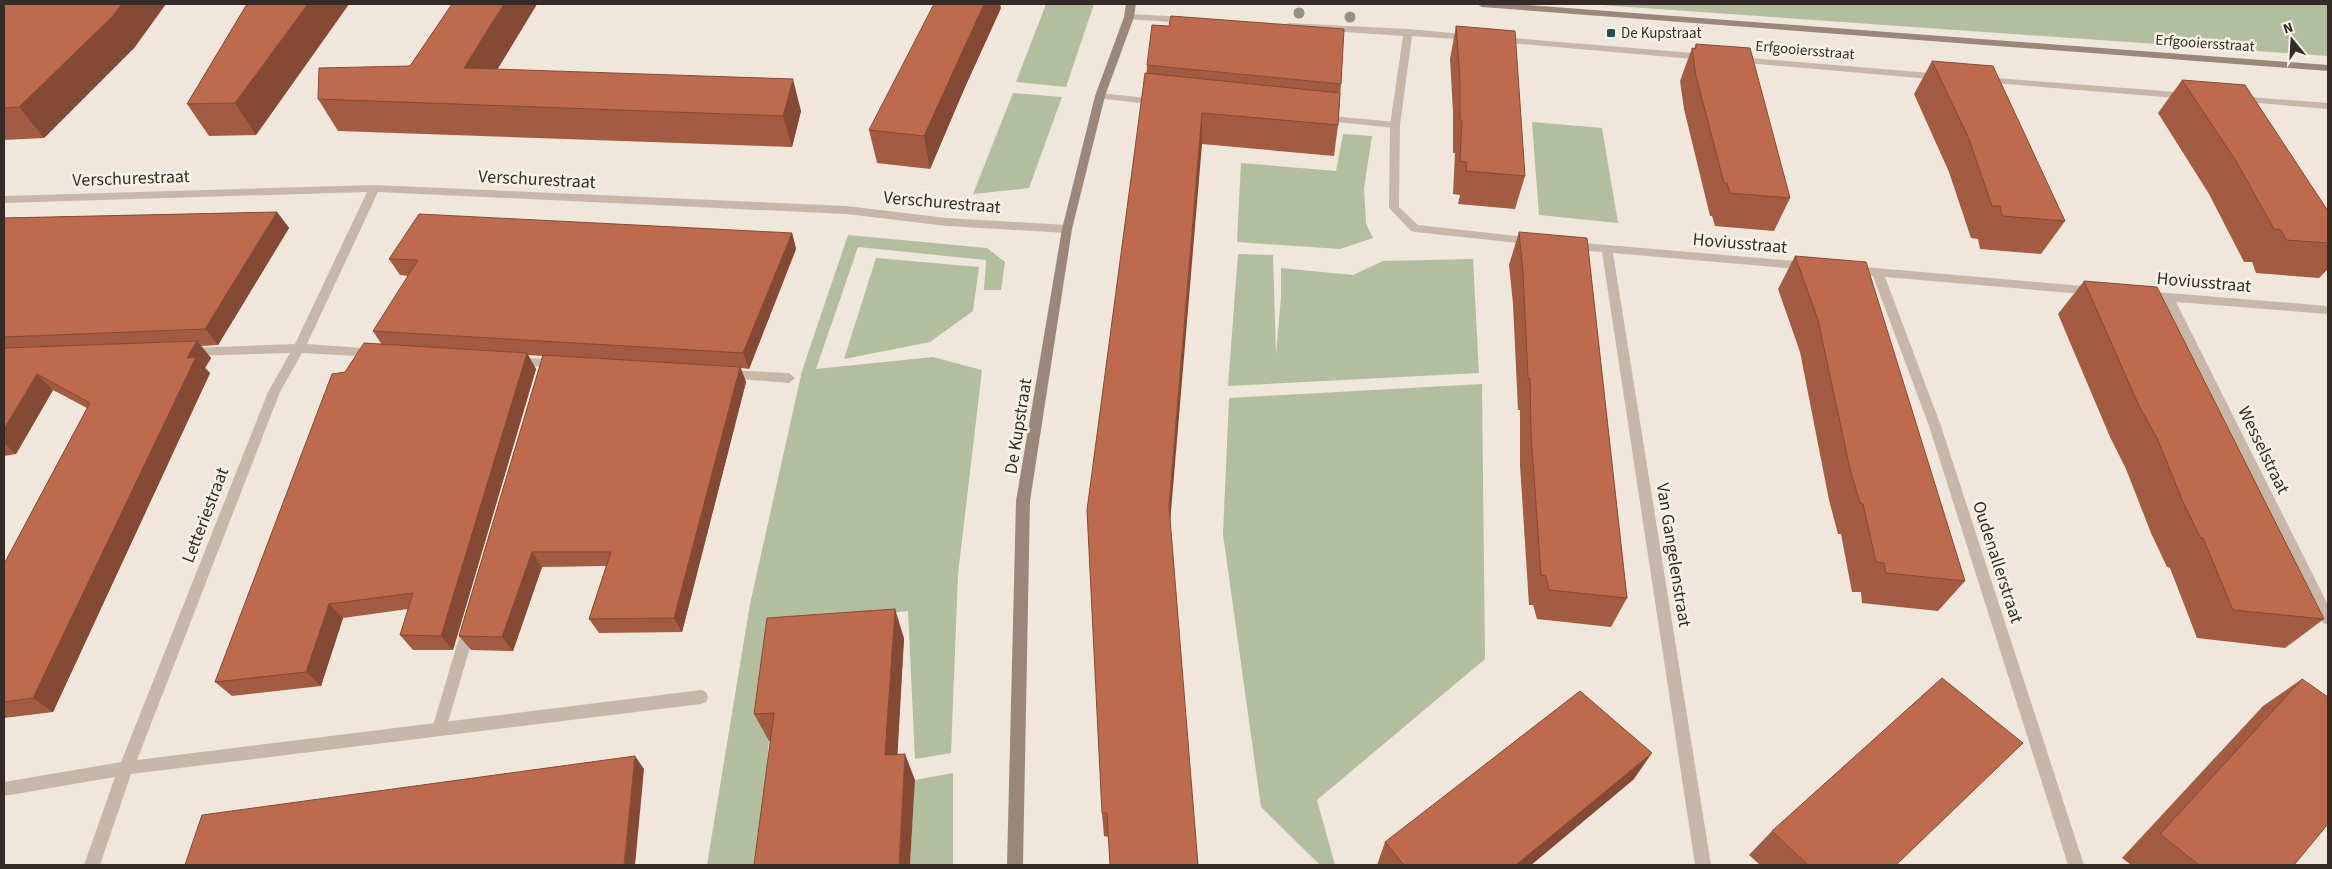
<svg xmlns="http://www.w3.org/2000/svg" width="2332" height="869" font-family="'Source Sans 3',sans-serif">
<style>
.green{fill:#b2be9d}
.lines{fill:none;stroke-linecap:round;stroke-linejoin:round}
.lane{fill:#c7b7a9;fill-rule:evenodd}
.street{fill:#c7b7a9;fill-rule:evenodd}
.secondary{fill:#9b877a;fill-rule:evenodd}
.tree{fill:#91947c}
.wall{fill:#a35b41}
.shaded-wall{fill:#854a35}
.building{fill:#be6a4c;stroke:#854a35}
.poi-dot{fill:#214f54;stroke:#f8f1e8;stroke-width:2}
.labels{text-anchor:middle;stroke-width:5;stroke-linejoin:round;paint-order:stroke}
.far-poi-label{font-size:15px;fill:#352c28;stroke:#f8f1e8;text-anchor:start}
.far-street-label{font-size:15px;fill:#352c28;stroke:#f8f1e8}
.street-label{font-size:18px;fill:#352c28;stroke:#f8f1e8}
</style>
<rect width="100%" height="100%" fill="#f0e7dc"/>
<g class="green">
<path d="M1046,4H1094L1066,87L1016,82Z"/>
<path d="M1586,4H2328V56Z"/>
<path d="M1013,93L1062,97L1029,188L973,194Z"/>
<path d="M1532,122L1602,128L1618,223L1539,215Z"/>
<path d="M1343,134L1372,136L1364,188L1366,224L1373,238L1340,249L1237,242L1241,163L1336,171Z"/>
<path d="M848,235L987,248L1005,262L1001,290H984L986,260L858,247L816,369L933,357L982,370L958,574L951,753L915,759L908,611L783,625L769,741L758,865H707L750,604L802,371Z"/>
<path d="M1238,254L1273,255L1276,354L1281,297V268L1353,275L1383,261L1473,259L1479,373L1228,386Z"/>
<path d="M876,258L979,267L973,311L930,342L844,359Z"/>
<path d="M1482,384L1485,659L1317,800L1335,865H1320L1261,807L1223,534L1229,398Z"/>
<path d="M953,773V865H910L915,780Z"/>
</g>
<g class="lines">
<g class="lane">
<path d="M1100,93L1157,99L1162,102L1157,105L1097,98V94Z"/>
<path d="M1322,115L1395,122L1400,125L1395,128L1318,120V116Z"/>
<path d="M469,621L474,623L476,627L446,729L444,734L439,736L434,734L432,729L462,627L464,623Z"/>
</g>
<g class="street">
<path d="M1129,14L1187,17L1192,20L1187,23L1126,19V15Z"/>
<path d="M1289,23L1408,29L1474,35L1476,37L1471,40L1412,36L1400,125L1399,207L1418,225L1534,238L1539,242L1538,245L1415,232L1411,231L1389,208L1390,125L1403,36L1286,28V24Z"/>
<path d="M1501,37L1705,54L1710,57L1705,60L1498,42L1496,40Z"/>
<path d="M1738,57L1942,74L1947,77L1942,80L1735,62L1733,60Z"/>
<path d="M1984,77L2189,93L2194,96L2189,99L1981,82V78Z"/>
<path d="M2238,96L2328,103V109L2235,101L2233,99Z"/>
<path d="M374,185L846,206L947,218L1067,225L1072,229L1067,233L947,226L846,214L378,192L307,344L376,349L382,353L376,357L302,353L280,392L137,760L701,690L706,692L708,697L706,702L701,704L131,774L100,865H84L115,777L4,796V782L121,762L268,392L290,353L189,356L183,352L189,348L295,344L367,192L4,203V196Z"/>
<path d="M1571,242L1808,262L1814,266L1808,270L1613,253L1711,865H1695L1602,252L1567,249L1565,246L1567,243Z"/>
<path d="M1852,266L2094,287L2100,291L2094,295L1885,277L1941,426L2084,865H2068L1929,426L1873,276L1848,273L1846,270Z"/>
<path d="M2144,291L2328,306V314L2176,302L2328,605V625L2323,623L2164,301L2140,298L2138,295L2140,292Z"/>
<path d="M516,357L558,360L564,364L558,368L516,365L510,361Z"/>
<path d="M728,370L789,373L795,378L789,383L728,378L722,374Z"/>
</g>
<g class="secondary">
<path d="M1126,4H1136L1134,17L1105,96L1072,229L1030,501L1023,865H1007L1016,501L1062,229L1095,96L1124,17Z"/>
<path d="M1477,4H1515L2328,65V71L1482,7Z"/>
</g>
</g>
<g class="tree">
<circle cx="1299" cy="13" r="5.5"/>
<circle cx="1350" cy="17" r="5.5"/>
</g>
<g class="wall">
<path d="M4,4L135,47L44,138L4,140Z"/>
<path d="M247,4H349L256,135L209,136L187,104Z"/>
<path d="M452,4H537L497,69L801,111L792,147L338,131L318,99L410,66Z"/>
<path d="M1001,8L965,87L930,169L877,163L869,130Z"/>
<path d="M1456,26L1525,176L1515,209L1458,204L1460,195L1453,194L1455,153H1453V112L1450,59Z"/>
<path d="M1696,44L1790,198L1774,231L1715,226L1712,216H1710L1684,109L1680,81L1692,48L1694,49Z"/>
<path d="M1932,61L2065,221L2041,254L1980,249L1978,239L1971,238L1949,172L1914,94Z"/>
<path d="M1147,65L1341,84L1338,125L1334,156L1202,144L1108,837L1104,836L1102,813Z"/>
<path d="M2182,80L2328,243V269L2319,278L2256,273L2252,262H2244L2209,194L2158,113Z"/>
<path d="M277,212L289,228L218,345L201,346L211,358L205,368L210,373L53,712L4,718V564L87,408L53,390L16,454L4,456V218Z"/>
<path d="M1519,232L1627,598L1611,627L1537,619L1533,605H1529L1520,465V410H1518L1513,304L1509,265Z"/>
<path d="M792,233L796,249L749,369L741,368L746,382L682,632L599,633L589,619L606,566L542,567L513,651L471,650L459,636L543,356L528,355L536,369L453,650H413L400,635L408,609L343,618L321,686L232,696L215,682L345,372L382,345L373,331L409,276L400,275L389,259Z"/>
<path d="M1795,256L1965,581L1938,611L1862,603L1861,592H1852L1841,534H1838L1829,500L1800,352L1778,289Z"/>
<path d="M2084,281L2324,619L2285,648L2197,638L2170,568L2167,567L2151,533L2126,469L2110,437L2058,314Z"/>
<path d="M904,638L897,754L915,780L769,741L754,714Z"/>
<path d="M2302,679L2294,865H2131L2122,858L2263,706Z"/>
<path d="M1634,779L1531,865H1377L1385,842Z"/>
<path d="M1772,831L1896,865H1760L1749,855Z"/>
</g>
<g class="shaded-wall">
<path d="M122,4H166L135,47L44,138L19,107Z"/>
<path d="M308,4H349L256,135L235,103Z"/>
<path d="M485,4H537L479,100L464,68Z"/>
<path d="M984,4H1000L1001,8L965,87L930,169L924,136Z"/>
<path d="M793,79L801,111L792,147L783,116Z"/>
<path d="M1202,113V144L1169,535V506Z"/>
<path d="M277,212L289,228L218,345L205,329Z"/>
<path d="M792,233L796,249L749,369L743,353Z"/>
<path d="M197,341L211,358L205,368L210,373L53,712L33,698L187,358Z"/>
<path d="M527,353L536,369L453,650L441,636Z"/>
<path d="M740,367L746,382L682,632L674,618Z"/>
<path d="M37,374L53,390L16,454L4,443V429Z"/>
<path d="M532,552L542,567L513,651L502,637Z"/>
<path d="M329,604L343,618L321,686L306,672Z"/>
<path d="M895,609L904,638L896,781L885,755Z"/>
<path d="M1652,753L1634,779L1531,865H1516Z"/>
<path d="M905,754L915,780L910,865H899Z"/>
<path d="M635,756L644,769L635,865H624Z"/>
</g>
<g class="building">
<path d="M4,4H122L113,16L19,107L4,108Z"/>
<path d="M247,4H308L235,103L187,104Z"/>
<path d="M452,4H504L464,68L793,79L783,116L318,99L319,68L410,66Z"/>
<path d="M934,4H984L924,136L869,130Z"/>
<path d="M1171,16L1344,29L1341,84L1147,65L1152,25L1169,26Z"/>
<path d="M1456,26L1515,31L1525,176L1466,171L1467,162L1460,161L1462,120H1460V79Z"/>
<path d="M1696,44L1750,48L1790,198L1730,193L1727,183H1724L1696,76L1692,48L1696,49Z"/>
<path d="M1932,61L1993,66L2065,221L2002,216L2000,206H1992L1969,139Z"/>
<path d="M1145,73L1340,93L1338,125L1202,113L1169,506L1198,865H1110L1107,813H1102L1087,510Z"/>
<path d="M2182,80L2245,85L2328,211V243L2286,240L2281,230L2274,229L2236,161Z"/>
<path d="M277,212L205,329L4,337V218Z"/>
<path d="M419,214L792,233L743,353L373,331L418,260L389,259Z"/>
<path d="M1519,232L1587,238L1627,598L1549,590L1546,576L1541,575L1531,433L1530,378H1528L1523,272Z"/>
<path d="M1795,256L1866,262L1965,581L1886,573L1884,563L1876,562L1863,504L1860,503L1850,469L1818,320Z"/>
<path d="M2084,281L2157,287L2324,619L2233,610L2203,538L2200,537L2183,502L2157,438L2139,406Z"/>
<path d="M197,341L187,358L196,357L33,698L4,702V564L90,403L37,374L4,429V348Z"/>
<path d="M364,343L527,353L441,636L400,635L413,593L329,604L306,672L215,682L332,374L345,372Z"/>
<path d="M543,355L740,367L674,618L589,619L611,552H532L502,637L459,636Z"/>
<path d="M895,609L885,755L905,754L899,865H754L774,713L754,714L767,618Z"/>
<path d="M1942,678L2023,743L1896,865H1808L1772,831Z"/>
<path d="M2302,679L2328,697V824L2294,865H2199L2160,834Z"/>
<path d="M1580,691L1652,753L1516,865H1404L1385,842Z"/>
<path d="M635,756L624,865H185L202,815Z"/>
</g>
<rect class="poi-dot" x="1606" y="28" width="10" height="10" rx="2.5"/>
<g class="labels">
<g class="far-poi-label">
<text x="1621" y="38">De Kupstraat</text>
</g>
<g class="far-street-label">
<text transform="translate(2205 43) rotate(4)" y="5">Erfgooiersstraat</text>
<text transform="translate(1805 50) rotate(5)" y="5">Erfgooiersstraat</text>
</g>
<g class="street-label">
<text transform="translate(131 178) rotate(-2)" y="6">Verschurestraat</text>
<text transform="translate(537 179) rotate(3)" y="6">Verschurestraat</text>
<text transform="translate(942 202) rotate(5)" y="6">Verschurestraat</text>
<text transform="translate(1740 243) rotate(5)" y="6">Hoviusstraat</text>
<text transform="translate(2204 282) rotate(5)" y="6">Hoviusstraat</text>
<text transform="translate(1018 426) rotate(-81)" y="6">De Kupstraat</text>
<text transform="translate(2264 450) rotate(64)" y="6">Wesselstraat</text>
<text transform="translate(205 515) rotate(-69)" y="6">Letteriestraat</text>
<text transform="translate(1674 555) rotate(81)" y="6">Van Gangelenstraat</text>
<text transform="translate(1998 562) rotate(72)" y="6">Oudenallerstraat</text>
</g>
</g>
<rect width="2332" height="869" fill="none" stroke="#352c28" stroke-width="10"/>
<g transform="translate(2292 40) rotate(342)" stroke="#f8f1e8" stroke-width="4" paint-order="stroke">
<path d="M0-4L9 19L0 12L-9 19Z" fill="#352c28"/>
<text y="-8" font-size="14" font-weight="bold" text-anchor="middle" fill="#352c28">N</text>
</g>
</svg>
